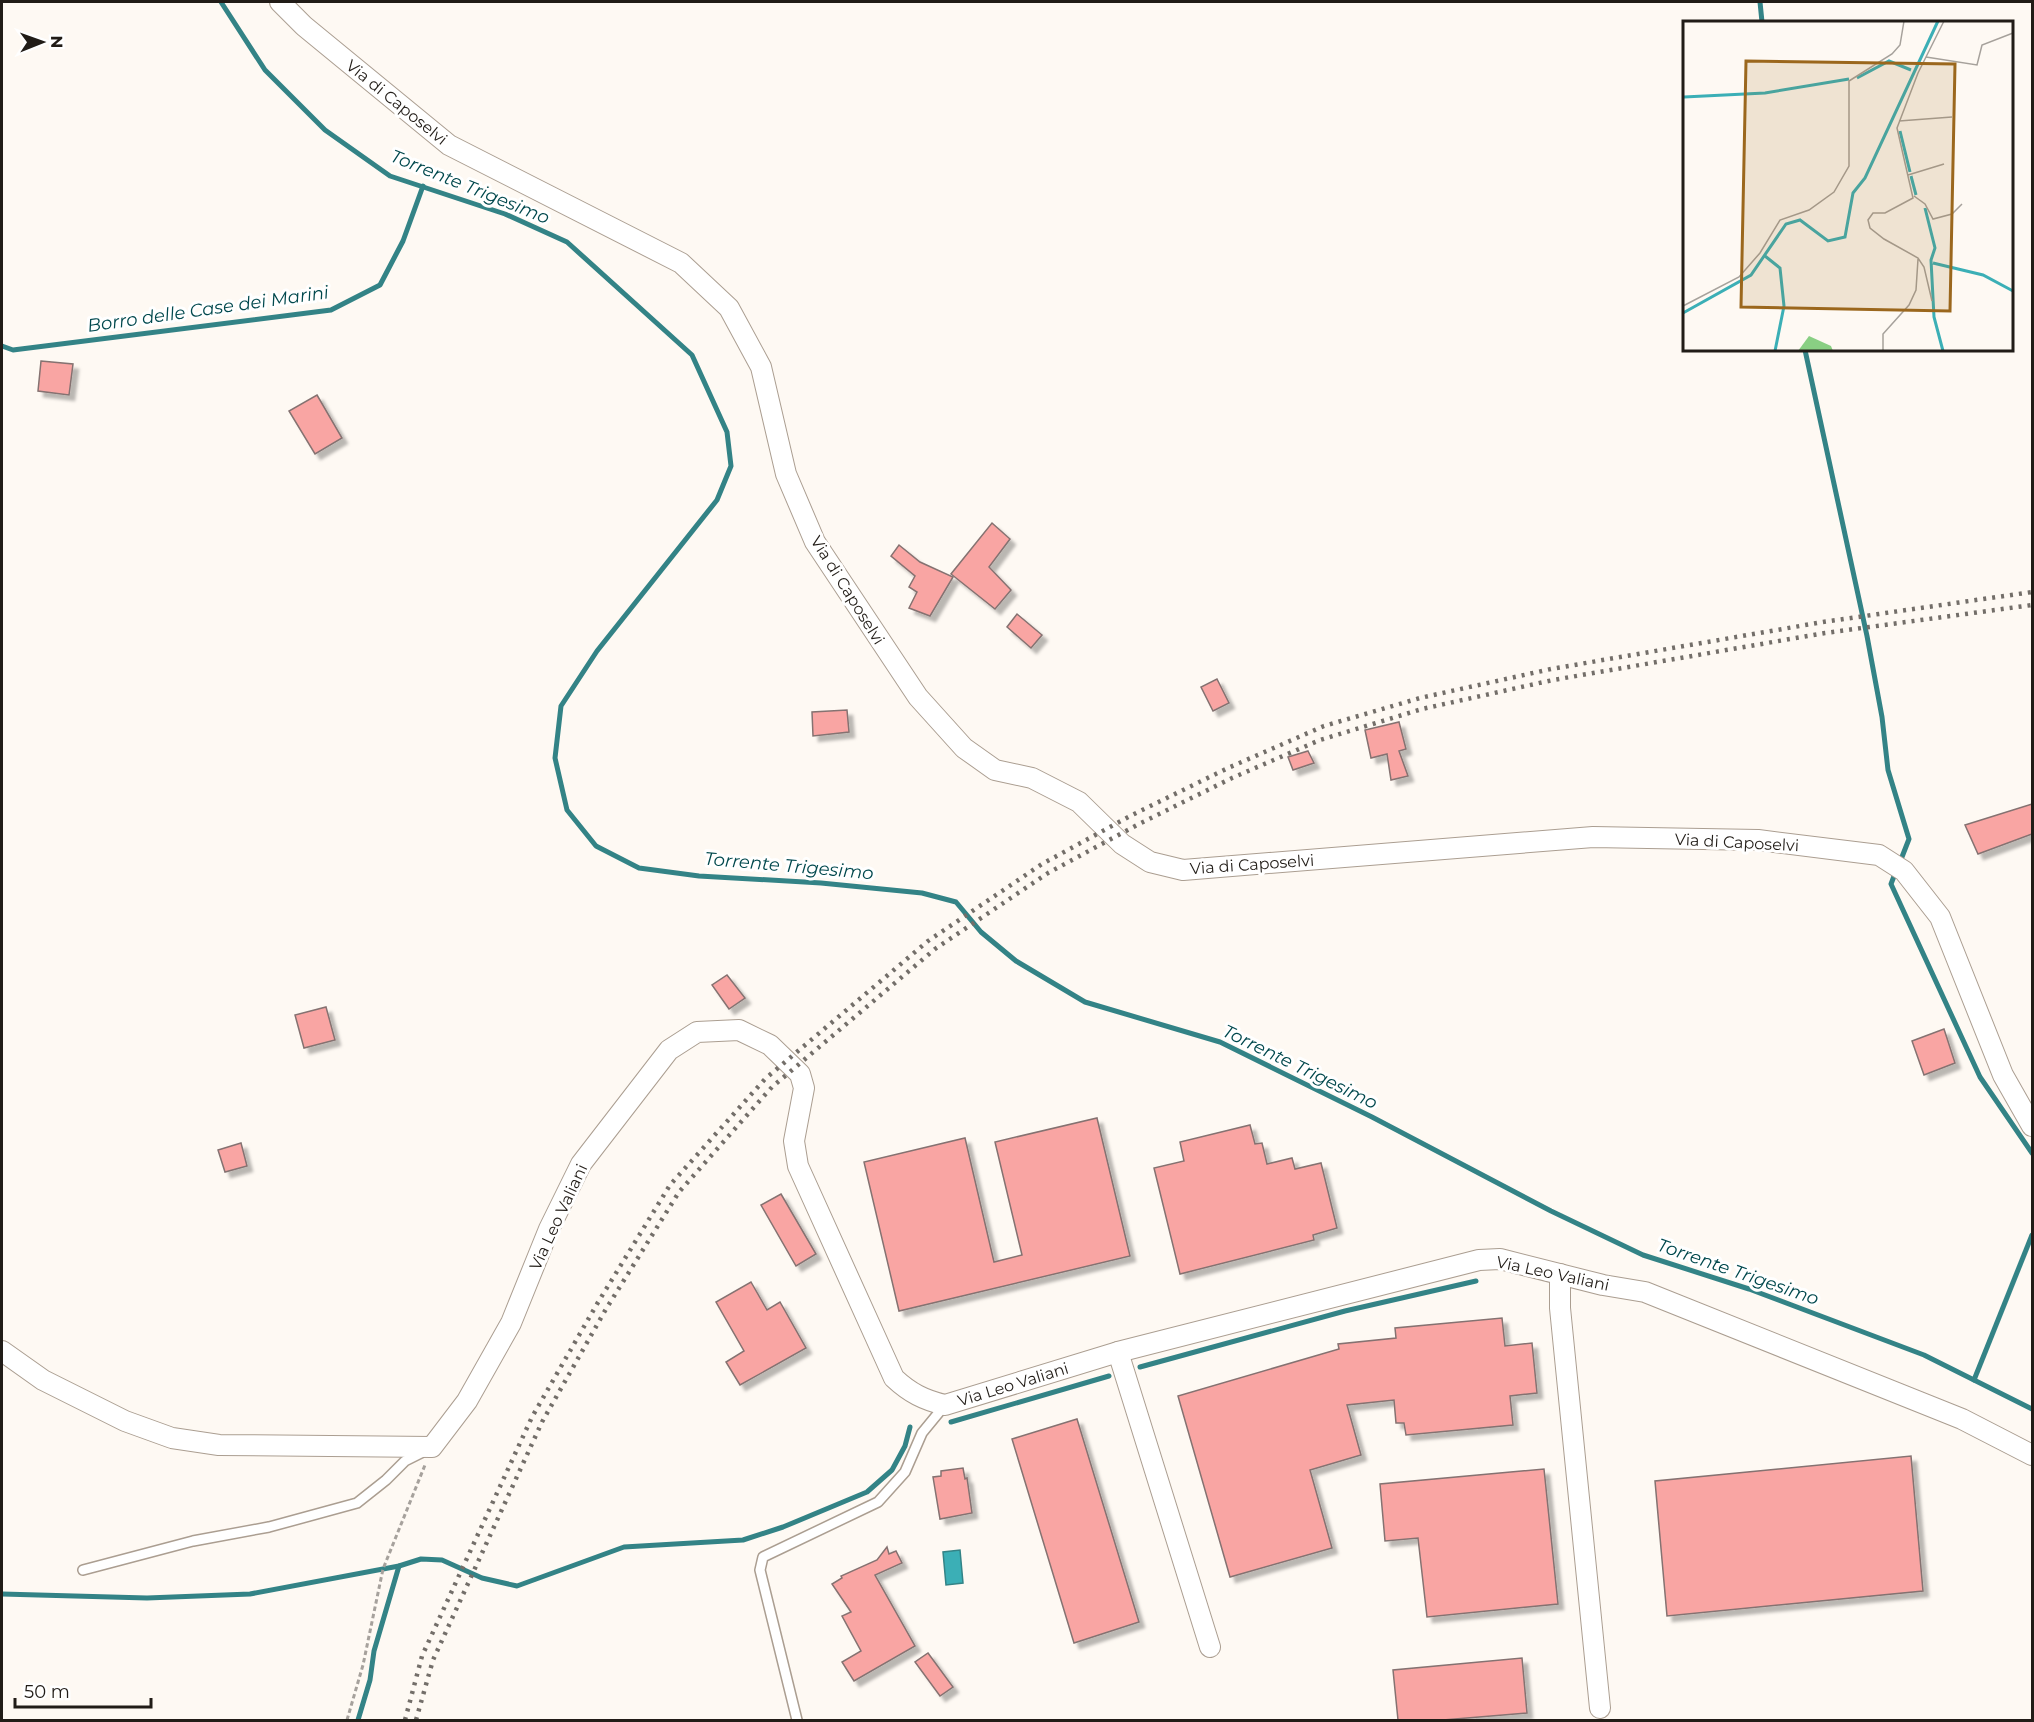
<svg xmlns="http://www.w3.org/2000/svg" width="2034" height="1722" font-family="Montserrat,sans-serif">
<style>
.water{fill:#3bafb6;stroke:#338386;stroke-width:1.5}
.lines{fill:none;stroke-linecap:round;stroke-linejoin:round}
.stream{stroke:#338386;stroke-width:5}
.building{fill:#f9a5a3;stroke:#857271;stroke-width:1.5;filter:url(#shadow)}
.service-casing{stroke:#ab9e91;stroke-width:12}
.minor-casing{stroke:#ab9e91;stroke-width:22}
.path{stroke:#a6a19c;stroke-width:3;stroke-dasharray:4.5 3;stroke-linecap:butt}
.service{stroke:#fff;stroke-width:9}
.minor{stroke:#fff;stroke-width:20}
.rail{stroke:#736e69;stroke-width:4.5;stroke-dasharray:3 6;stroke-linecap:butt}
.labels{text-anchor:middle;stroke-width:6;stroke-linejoin:round;paint-order:stroke}
.street-label{font-size:16px;fill:#211c17;stroke:#fff}
.water-label{font-size:18px;font-style:italic;fill:#00484d;stroke:#fff}
.inset-river{fill:none;stroke:#3bafb6;stroke-width:3}
.inset-road{fill:none;stroke:#a6a19b;stroke-width:1.5}
.view{fill:#9b671d;fill-opacity:0.15;stroke:#9b671d;stroke-width:3}
.inset-edge{fill:none;stroke:#211c17;stroke-width:3}
</style>
<defs>
<filter id="shadow"><feDropShadow dx="5.5" dy="5.5" stdDeviation="1.5" flood-color="#0004"/></filter>
</defs>
<rect width="100%" height="100%" fill="#fef9f3"/>
<path class="water" d="M960,1550L963,1583L946,1585L943,1552Z"/>
<g class="lines">
<g class="stream">
<path d="M221,2L265,70L325,130L390,176L505,214L567,242L692,355L727,432L731,466L717,500L597,651L561,706L555,758L567,810L596,846L639,868L699,876L821,883L922,893L956,902L981,932L1016,961L1085,1002L1220,1042L1372,1117L1551,1211L1643,1255L1749,1289L1924,1355L2032,1409"/>
<path d="M1760,2L1762,22"/>
<path d="M2,346L13,350L331,310L380,285L403,241L423,186"/>
<path d="M1805,350L1867,636L1882,717L1888,770L1909,839L1900,862"/>
<path d="M1896,871L1891,884L1980,1077L2032,1153"/>
<path d="M1140,1367L1345,1311L1476,1281"/>
<path d="M1974,1380L2032,1235"/>
<path d="M951,1422L1109,1376"/>
<path d="M2,1594L147,1598L250,1594L399,1566L421,1559L442,1560L482,1578L517,1586L624,1547L743,1540L783,1527L867,1492L892,1470L905,1446L910,1427"/>
<path d="M358,1720L370,1680L374,1651L399,1566"/>
</g>
</g>
<g class="building">
<path d="M41,361L73,364L69,395L38,391Z"/>
<path d="M317,395L342,438L315,454L289,411Z"/>
<path d="M992,523L1010,539L989,567L1011,590L995,609L951,574Z"/>
<path d="M899,545L920,562L953,577L930,616L909,608L917,592L909,587L915,576L891,556Z"/>
<path d="M1017,614L1042,635L1031,648L1007,627Z"/>
<path d="M1217,679L1229,703L1213,711L1201,687Z"/>
<path d="M847,710L849,732L813,736L812,712Z"/>
<path d="M1399,722L1406,749L1399,751L1408,776L1391,780L1387,754L1371,758L1365,730Z"/>
<path d="M1308,751L1314,763L1293,770L1288,757Z"/>
<path d="M2032,804V834L1978,854L1965,825Z"/>
<path d="M727,975L745,998L729,1009L712,985Z"/>
<path d="M326,1007L335,1040L304,1048L295,1015Z"/>
<path d="M1944,1029L1955,1063L1924,1075L1912,1041Z"/>
<path d="M1097,1118L1130,1256L899,1311L864,1162L965,1138L994,1262L1022,1255L995,1142Z"/>
<path d="M1250,1125L1255,1144L1262,1143L1267,1164L1292,1158L1295,1169L1321,1163L1337,1228L1313,1235L1314,1240L1180,1274L1154,1168L1184,1161L1180,1142Z"/>
<path d="M241,1143L247,1166L225,1172L218,1150Z"/>
<path d="M781,1194L816,1254L796,1266L761,1205Z"/>
<path d="M751,1282L767,1310L780,1302L806,1348L740,1385L726,1362L744,1351L716,1302Z"/>
<path d="M1502,1318L1505,1346L1532,1343L1537,1393L1510,1396L1513,1425L1406,1435L1404,1423H1396L1394,1400L1347,1405L1361,1455L1310,1470L1332,1548L1230,1577L1178,1396L1339,1349L1338,1344L1396,1338L1395,1328Z"/>
<path d="M1077,1419L1139,1622L1074,1643L1012,1439Z"/>
<path d="M1911,1456L1923,1591L1667,1616L1655,1481Z"/>
<path d="M963,1468L965,1479L967,1478L972,1513L940,1519L933,1477L941,1476V1471Z"/>
<path d="M1544,1469L1558,1604L1427,1617L1418,1538L1385,1541L1380,1484Z"/>
<path d="M887,1547L889,1554L896,1551L902,1563L875,1575L915,1646L854,1681L842,1662L861,1651L842,1616L851,1612L832,1584L842,1578L841,1576L877,1560Z"/>
<path d="M928,1653L953,1687L940,1696L915,1662Z"/>
<path d="M1522,1658L1527,1713L1443,1720H1398L1393,1670Z"/>
</g>
<g class="lines">
<g class="service-casing">
<g id="service">
<path d="M83,1570L193,1541L269,1527L357,1503L386,1480L405,1461L425,1451"/>
<path d="M797,1720L760,1570L763,1557L878,1502L905,1472L922,1433L945,1405"/>
</g>
</g>
<g class="minor-casing">
<g id="minor">
<path d="M280,2L304,26L449,145L681,263L729,308L761,367L786,474L815,542L918,697L964,748L995,770L1032,778L1079,802L1122,844L1150,862L1183,870L1593,837L1758,840L1879,855L1904,871L1940,917L2003,1075L2032,1126"/>
<path d="M1560,1274V1308L1600,1708"/>
<path d="M2,1351L43,1380L125,1421L172,1438L219,1445L432,1447L467,1401L511,1323L549,1229L581,1164L669,1050L697,1032L739,1030L770,1045L800,1074L804,1088L794,1141L798,1166L894,1378C910,1393 924,1400 945,1405L1118,1352L1479,1260L1500,1259L1603,1285L1645,1292L1962,1419L2032,1455"/>
<path d="M1118,1352L1210,1647"/>
</g>
</g>
<path class="path" d="M347,1720L363,1665L383,1569L425,1465"/>
<use href="#service" class="service"/>
<use href="#minor" class="minor"/>
<g class="rail">
<path d="M405,1720L422,1656L532,1417L597,1304L670,1185L765,1079L928,941L1042,864L1132,815L1228,768L1324,726L1420,698L1551,669L1823,622L2032,592"/>
<path d="M416,1720L433,1660L542,1422L606,1309L679,1192L772,1087L935,949L1048,873L1137,825L1232,778L1320,740L1422,709L1553,680L1825,633L2032,605"/>
</g>
</g>
<g class="labels">
<g class="street-label">
<text transform="translate(397 102) rotate(39)" y="6">Via di Caposelvi</text>
<text transform="translate(848 590) rotate(58)" y="6">Via di Caposelvi</text>
<text transform="translate(1737 842) rotate(3)" y="6">Via di Caposelvi</text>
<text transform="translate(1252 864) rotate(-4)" y="6">Via di Caposelvi</text>
<text transform="translate(558 1217) rotate(-65)" y="6">Via Leo Valiani</text>
<text transform="translate(1553 1273) rotate(12)" y="6">Via Leo Valiani</text>
<text transform="translate(1013 1384) rotate(-17)" y="6">Via Leo Valiani</text>
</g>
<g class="water-label">
<text transform="translate(470 187) rotate(22)" y="6">Torrente Trigesimo</text>
<text transform="translate(208 309) rotate(-8)" y="6">Borro delle Case dei Marini</text>
<text transform="translate(789 866) rotate(5)" y="6">Torrente Trigesimo</text>
<text transform="translate(1300 1067) rotate(26)" y="6">Torrente Trigesimo</text>
<text transform="translate(1738 1272) rotate(19)" y="6">Torrente Trigesimo</text>
</g>
</g>
<g transform="translate(1683 21)">
<rect width="330" height="330" fill="#fef9f3"/>
<path d="M126,315L148,325L150,330H115Z" fill="#89cf83"/>
<path class="inset-river" d="M174,57L206,40L228,49M1,76L82,72L166,58M217,110L227,151M228,155L233,174M242,187L252,227L248,239L251,296L260,330M82,235L97,247L101,285L92,330M250,242L300,254L330,270M0,292L68,254L103,203L117,199L145,220L162,216L170,172L182,157L255,0"/>
<path class="inset-road" d="M243,36L294,44L299,24L330,12M216,100L269,96M225,154L261,143M231,175L242,183L250,198L269,193L279,183M249,280L241,246L235,237L201,218L187,207L185,199L190,192H202L230,177L214,107L235,52L261,0M0,285L56,256L77,232L97,199L126,189L151,171L166,145V60L209,33L217,24L221,0M200,330V313L226,284L233,269L235,238"/>
<path class="view" d="M63,40L272,43L267,290L58,286Z"/>
<rect width="330" height="330" class="inset-edge"/>
</g>
<rect width="2034" height="1722" fill="none" stroke="#211c17" stroke-width="6"/>
<g transform="translate(42 42) rotate(89)" stroke="#ffffff" stroke-width="4.5" paint-order="stroke">
<path d="M0-4.5L10 22L0 15L-10 22Z" fill="#211c17"/>
<text y="-9" font-size="16" font-weight="bold" text-anchor="middle" fill="#211c17">N</text>
</g>
<path d="M15 1698v9h136v-9" fill="none" stroke="#211c17" stroke-width="3"/>
<text x="24" y="1698" font-size="18" fill="#211c17" stroke="#ffffff" stroke-width="4.5" paint-order="stroke">50 m</text>
</svg>
